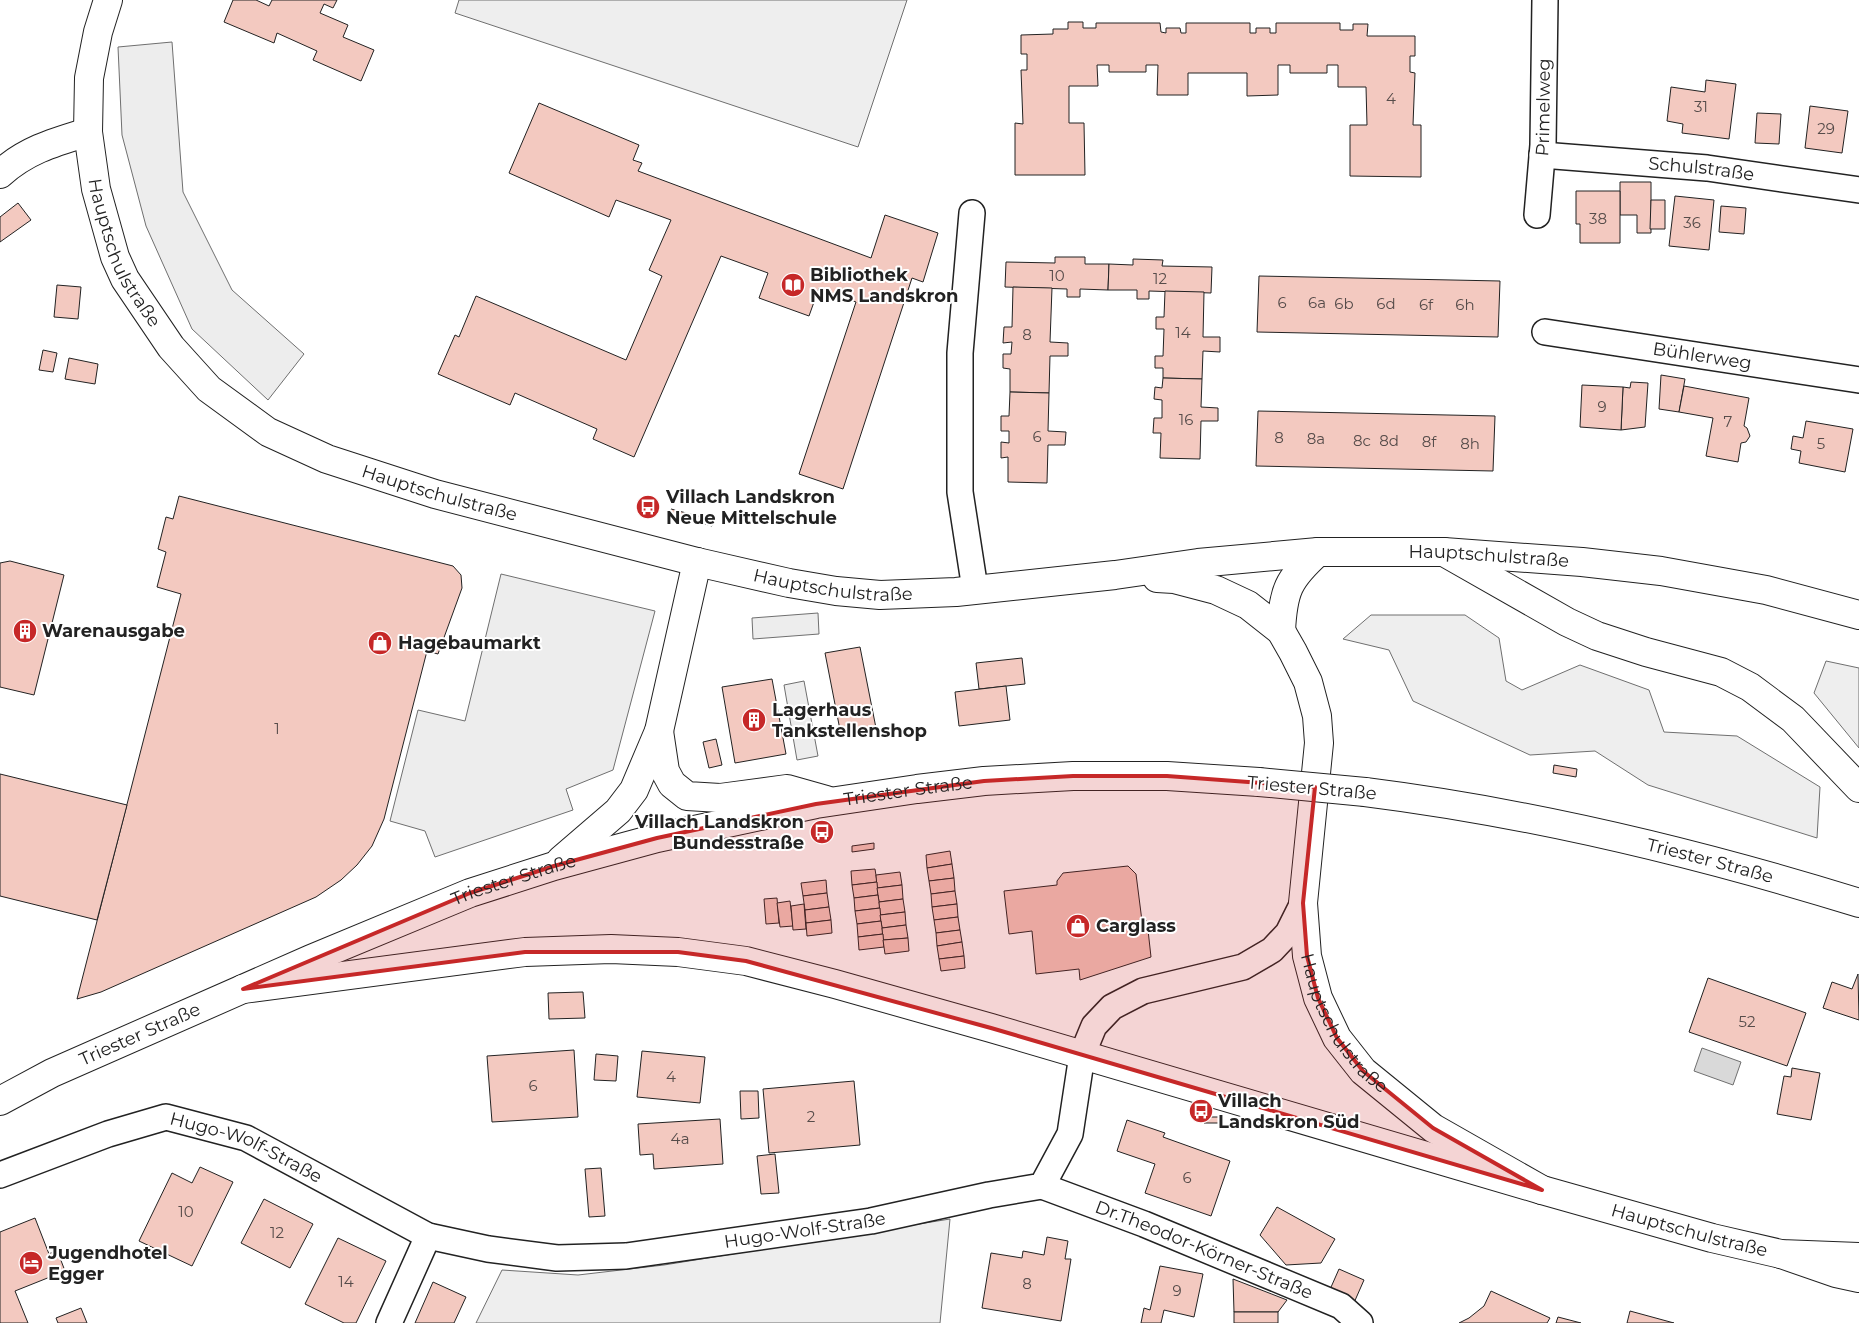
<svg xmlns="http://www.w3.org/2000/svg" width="1859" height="1323" font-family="Montserrat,sans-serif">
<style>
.green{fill:#eee;stroke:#6f6f6f}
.parking{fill:#ededed;stroke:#6f6f6f}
.water{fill:#d9d9d9;stroke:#6f6f6f}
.building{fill:#f3c9c0;stroke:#222}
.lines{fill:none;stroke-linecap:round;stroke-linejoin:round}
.minor-casing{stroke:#222;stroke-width:28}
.tertiary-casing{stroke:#222;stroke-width:30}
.secondary-casing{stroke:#222;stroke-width:30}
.primary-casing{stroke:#222;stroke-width:30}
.minor{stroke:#fff;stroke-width:25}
.tertiary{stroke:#fff;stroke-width:28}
.secondary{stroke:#fff;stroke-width:28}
.primary{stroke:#fff;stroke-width:28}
.primary-bridge-casing{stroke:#222;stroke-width:30;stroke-linecap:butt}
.primary-bridge{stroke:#fff;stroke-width:28}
.marked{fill:#c62828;fill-opacity:0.2;stroke:#c62828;stroke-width:4;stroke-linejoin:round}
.labels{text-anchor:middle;stroke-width:4;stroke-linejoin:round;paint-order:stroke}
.number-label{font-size:15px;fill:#564c4a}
.street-label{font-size:18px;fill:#222;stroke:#fff}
.poi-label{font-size:18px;font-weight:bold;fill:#222;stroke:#fff;text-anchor:start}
</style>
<rect width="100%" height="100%" fill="#fff"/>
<g class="green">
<path d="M459,0H907L858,147L455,13Z"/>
<path d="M1371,615H1465L1499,638L1506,681L1522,690L1580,665L1649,690L1664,732L1737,736L1820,787L1817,838L1648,785L1595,751L1530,755L1413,701L1389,650L1343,639Z"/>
<path d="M1826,661L1859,668V748L1814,693Z"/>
<path d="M950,1219L940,1323H476L502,1270L578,1275L664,1265Z"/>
</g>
<g class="parking">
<path d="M172,42L183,192L232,290L304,354L268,400L192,329L146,226L122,135L118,47Z"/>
<path d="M501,574L655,611L613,770L566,789L573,810L435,857L425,831L390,821L418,710L465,721Z"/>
<path d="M818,613L819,634L753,639L752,618Z"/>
<path d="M804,681L818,756L797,760L784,685Z"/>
</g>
<path class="water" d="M1702,1048L1741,1062L1733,1085L1694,1071Z"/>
<g class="building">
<path d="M233,0H256L269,6L272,0H337L333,8L324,4L320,13L348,25L343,37L374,50L361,81L313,60L317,51L277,33L274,43L224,22Z"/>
<path d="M1068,22H1083V28H1096V23H1160L1161,32L1166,33V28H1180L1181,33H1186V23H1250V33H1256V28H1270V33H1276V23H1340V30H1353V24H1368L1367,36H1415V56H1410V72L1415,73L1413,125H1421V177L1350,176V125H1367L1366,87H1338V65H1327V73H1290V65H1278V95L1247,96V73H1188V95H1157L1158,65H1146V72H1109V65H1097L1098,86H1069V123H1084L1085,175H1015V123L1023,124L1021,70H1027V54H1021V35L1053,34V29H1068Z"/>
<path d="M1706,80L1736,84L1729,139L1682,133L1683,124L1667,121L1671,87L1705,92Z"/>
<path d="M539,103L639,145L633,160L642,163L638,171L871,258L885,215L938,233L923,282L912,278L843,489L799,474L856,302L819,288L809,316L759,298L768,273L721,256L634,457L593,439L597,429L515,393L510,405L438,374L455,335L459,337L476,296L626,360L662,276L649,270L671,220L616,200L609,217L509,173Z"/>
<path d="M1810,106L1848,111L1842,153L1805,148Z"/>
<path d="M1757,113L1781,114L1779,144L1755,143Z"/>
<path d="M1620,182H1651V233H1637V215H1620Z"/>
<path d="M1576,191H1620V243H1580V224H1576Z"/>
<path d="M1675,196L1714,200L1709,250L1669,246Z"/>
<path d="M1651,200H1665V229H1650Z"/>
<path d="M18,203L31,220L0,242V217Z"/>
<path d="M1721,206L1746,208L1744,234L1719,232Z"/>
<path d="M1055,257H1085V264H1109L1108,290L1080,289V297H1067V289L1005,287L1006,262L1055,263Z"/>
<path d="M1133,259L1163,260L1162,266L1212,267L1211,293L1149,291V299H1137V290H1108L1109,264L1133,265Z"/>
<path d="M1259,276L1500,281L1498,337L1257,332Z"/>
<path d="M57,285L81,287L78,319L54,317Z"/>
<path d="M1013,287L1052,288L1050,342L1068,343V356H1050L1049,393L1010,392V369L1003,368V354H1011L1012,342L1003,343L1004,327H1012Z"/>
<path d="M1165,291L1204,292L1203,337H1220V352L1203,351L1202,379L1163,378V368H1155V356H1163L1164,329H1156V317H1164Z"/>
<path d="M43,350L57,353L53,372L39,370Z"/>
<path d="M69,358L98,364L95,384L65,379Z"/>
<path d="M1661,375L1685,379L1679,412L1659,409Z"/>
<path d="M1163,378L1202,379L1201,407L1218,408V421H1201L1200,459L1160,458L1161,433H1153L1154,418H1162V400L1154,399L1155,387L1162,388Z"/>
<path d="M1631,382L1648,383L1645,427L1621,430L1623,387L1630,388Z"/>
<path d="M1582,385L1623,387L1621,430L1580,427Z"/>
<path d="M1684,386L1749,398L1744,426L1747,428L1750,436L1746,442L1741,443L1738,462L1706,456L1713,418L1679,412Z"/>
<path d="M1010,392L1049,393L1048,431L1066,432L1065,445H1048L1047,483L1008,482V457L1001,458V442L1009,443V431H1001V416H1009Z"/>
<path d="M1258,411L1495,416L1493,471L1256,466Z"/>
<path d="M1806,421L1853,429L1845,472L1799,463L1801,451L1791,449L1793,436L1803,438Z"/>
<path d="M179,496L453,566L461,575L462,588L438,654L427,651L384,819L372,846L357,865L341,880L316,897L101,992L77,999L181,594L157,587L166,552L158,549L166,517L173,519Z"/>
<path d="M671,509L713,520L712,526L669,514Z"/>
<path d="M10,561L64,575L34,695L0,687V563Z"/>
<path d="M860,647L876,728L841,735L825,653Z"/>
<path d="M1022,658L1025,684L979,689L976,663Z"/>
<path d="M772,679L786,754L735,763L722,687Z"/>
<path d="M1006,686L1010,720L959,726L955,692Z"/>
<path d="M716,739L722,765L709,768L703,742Z"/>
<path d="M1554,765L1577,769L1576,777L1553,773Z"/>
<path d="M0,774L127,805L97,920L0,896Z"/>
<path d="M874,843V849L852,852V846Z"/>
<path d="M950,851L952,864L927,868L926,855Z"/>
<path d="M952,864L954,878L929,881L927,868Z"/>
<path d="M1128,866L1136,874L1142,921H1147L1151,957L1080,980L1079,969L1036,974L1032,931L1009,934L1004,891L1057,885V881L1063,873Z"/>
<path d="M875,869L877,882L852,885L851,871Z"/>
<path d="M900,872L902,885L877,888L876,875Z"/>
<path d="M954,878L955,891L931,894L929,881Z"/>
<path d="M826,880L827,893L803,896L801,883Z"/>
<path d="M877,882L878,895L854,898L852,885Z"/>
<path d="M902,885L903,899L879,902L877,888Z"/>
<path d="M955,891L957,904L932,907L931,894Z"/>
<path d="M827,893L829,907L805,910L803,896Z"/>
<path d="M878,895L880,908L855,911L854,898Z"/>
<path d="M777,898L779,923L766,924L764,899Z"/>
<path d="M903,899L905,912L880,915L879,902Z"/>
<path d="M790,901L793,926L780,927L777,903Z"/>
<path d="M804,904L806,929L793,930L791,906Z"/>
<path d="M957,904L958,917L934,920L932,907Z"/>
<path d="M829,907L831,920L806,923L805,910Z"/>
<path d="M880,908L881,921L857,924L855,911Z"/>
<path d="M905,912L906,925L882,928L880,915Z"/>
<path d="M958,917L960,930L936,933L934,920Z"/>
<path d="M831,920L832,933L807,936L806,923Z"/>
<path d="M881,921L883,934L858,937L857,924Z"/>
<path d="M906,925L908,938L883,940L882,928Z"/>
<path d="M960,930L962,942L937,946L936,933Z"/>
<path d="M883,934L884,947L859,950L858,937Z"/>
<path d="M908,938L909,951L885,954L883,940Z"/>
<path d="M962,942L964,956L939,959L937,946Z"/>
<path d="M964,956L965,968L941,971L939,959Z"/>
<path d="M1858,974L1859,1020L1823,1008L1832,982L1852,989Z"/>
<path d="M1708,978L1806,1013L1787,1066L1689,1032Z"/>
<path d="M583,992L585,1018L549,1019L548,993Z"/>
<path d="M574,1050L578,1117L492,1122L487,1056Z"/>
<path d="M642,1051L705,1057L700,1103L637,1097Z"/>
<path d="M596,1054L618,1056L616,1081L594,1080Z"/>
<path d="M1792,1068L1820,1073L1811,1120L1777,1114L1784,1076L1791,1077Z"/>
<path d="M854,1081L860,1145L769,1153L763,1089Z"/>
<path d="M740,1091H758L759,1118L741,1119Z"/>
<path d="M1205,1117H1222V1123H1204Z"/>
<path d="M720,1119L723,1164L654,1169L653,1154L640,1155L638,1124Z"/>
<path d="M1127,1120L1165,1133L1163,1137L1230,1161L1211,1216L1145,1193L1155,1164L1117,1151Z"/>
<path d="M775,1154L779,1193L761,1194L757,1156Z"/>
<path d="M200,1167L233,1182L192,1266L139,1241L172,1173L192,1183Z"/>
<path d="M601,1168L605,1216L589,1217L585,1169Z"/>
<path d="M264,1199L313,1224L290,1268L241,1243Z"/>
<path d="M1277,1207L1335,1239L1321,1263L1286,1265L1260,1235Z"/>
<path d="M35,1218L49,1254L57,1250L65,1271L15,1291L28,1323H0V1232Z"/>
<path d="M1047,1237L1068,1241L1065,1259H1071L1061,1321L982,1308L991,1253L1022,1258L1023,1251L1044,1255Z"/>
<path d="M338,1238L386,1261L356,1323H344L305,1304Z"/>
<path d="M1160,1266L1203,1274L1194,1317L1164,1310L1161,1323H1141L1144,1308L1150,1310Z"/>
<path d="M1339,1269L1364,1280L1353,1305L1328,1294Z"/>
<path d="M1233,1279L1287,1300L1278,1312H1234Z"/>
<path d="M433,1282L466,1297L454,1323H415Z"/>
<path d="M1491,1291L1550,1318L1547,1323H1459L1469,1318L1484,1306Z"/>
<path d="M81,1308L87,1323H58L56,1318Z"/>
<path d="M1630,1311L1674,1323H1627Z"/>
<rect x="1234" y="1312" width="44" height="11"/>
<path d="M1558,1317L1581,1323H1556Z"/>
</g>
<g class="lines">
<g class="minor-casing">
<g id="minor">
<path id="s1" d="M1542,155L1707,168L1859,190"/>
<path d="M972,213L960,353V492L975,589"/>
<path id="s2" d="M1537,215L1543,145L1545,0"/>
<path id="s3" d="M1545,332L1859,380"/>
<path id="s4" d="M0,1175L108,1134L166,1117L246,1138L428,1236L488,1249L557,1258L626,1256L871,1221L989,1195L1042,1186L1070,1134L1082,1055L1094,1026L1112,1007L1143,991L1243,967L1272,950L1288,933L1303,903"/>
<path id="s5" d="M1042,1186L1144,1224L1341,1306L1360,1323"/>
<path d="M389,1323L428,1236"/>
</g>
</g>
<g class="tertiary-casing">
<path id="tertiary" d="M0,174C26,150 55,142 88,132"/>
</g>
<g class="secondary-casing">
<g id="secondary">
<path id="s6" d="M108,0L98,32L89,78L88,132L96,189L115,257L125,279L171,347L209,389L268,432L327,459L435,494L697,562L789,583L836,591L880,595L956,592L1115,575L1198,563L1318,552H1444L1582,562L1661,571L1766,590L1859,615"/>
<path id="s7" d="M1157,578L1174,579L1216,590L1248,605L1281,631L1293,652L1308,682L1317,716L1319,743L1303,903L1307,956L1318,998L1337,1038L1363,1071L1433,1128L1542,1190L1712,1238L1781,1254L1859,1257"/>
<path d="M1281,631C1283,591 1288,579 1318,552"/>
</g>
</g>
<g class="primary-casing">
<g id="primary">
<path d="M1444,552L1567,622L1597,636L1646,652L1721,672L1750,687L1793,719L1859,788"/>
<path d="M659,731L665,771L672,784L687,796L720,798L787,789L826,800"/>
<path id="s8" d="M1365,792C1532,813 1698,853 1859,903"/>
<path d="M561,860L618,811L634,790L659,731L697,562"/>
<path d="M243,989L525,952L611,949L678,952L746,961L835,984L991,1028L1542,1190"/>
<path id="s9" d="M0,1101L52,1073L311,959L470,893L554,866L657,838L816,804L917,789L984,781L1073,776H1167L1259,782"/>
<path d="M1781,1254L1836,1273L1859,1278"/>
</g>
</g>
<use href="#minor" class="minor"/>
<use href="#tertiary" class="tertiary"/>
<use href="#secondary" class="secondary"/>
<use href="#primary" class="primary"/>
<g class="primary-bridge-casing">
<path id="primary-bridge" d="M1259,782L1365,792"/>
</g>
<use href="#primary-bridge" class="primary-bridge"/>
</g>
<path class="marked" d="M1073,776H1167L1315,787L1303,903L1307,956L1318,998L1337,1038L1363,1071L1433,1128L1542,1190L991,1028L746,961L678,952H525L243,989L470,893L554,866L657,838L816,804L984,781Z"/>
<defs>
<g id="library-disc" transform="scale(1.25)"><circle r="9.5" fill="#c62828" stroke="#fff"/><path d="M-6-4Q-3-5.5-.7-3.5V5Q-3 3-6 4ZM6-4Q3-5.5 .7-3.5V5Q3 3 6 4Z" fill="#fff"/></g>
<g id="bus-disc" transform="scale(1.25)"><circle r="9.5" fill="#c62828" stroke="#fff"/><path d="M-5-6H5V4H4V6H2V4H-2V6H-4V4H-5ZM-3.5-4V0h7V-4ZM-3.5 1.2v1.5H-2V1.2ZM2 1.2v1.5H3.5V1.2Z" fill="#fff"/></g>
<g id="building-disc" transform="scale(1.25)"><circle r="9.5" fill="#c62828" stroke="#fff"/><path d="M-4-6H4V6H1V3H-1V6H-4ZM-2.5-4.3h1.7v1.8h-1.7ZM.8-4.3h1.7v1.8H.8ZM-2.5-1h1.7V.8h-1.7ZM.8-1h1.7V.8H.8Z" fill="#fff"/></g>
<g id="shop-disc" transform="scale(1.25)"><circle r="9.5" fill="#c62828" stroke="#fff"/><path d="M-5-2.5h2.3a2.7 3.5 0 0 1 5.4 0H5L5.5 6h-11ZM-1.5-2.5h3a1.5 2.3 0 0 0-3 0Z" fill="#fff"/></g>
<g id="hotel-disc" transform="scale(1.25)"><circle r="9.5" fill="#c62828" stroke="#fff"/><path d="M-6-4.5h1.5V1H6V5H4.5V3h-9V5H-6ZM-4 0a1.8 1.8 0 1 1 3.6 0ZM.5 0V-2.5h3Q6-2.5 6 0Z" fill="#fff"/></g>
</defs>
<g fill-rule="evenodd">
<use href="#library-disc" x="793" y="285"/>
<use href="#bus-disc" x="648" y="507"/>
<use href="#building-disc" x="25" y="631"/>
<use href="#shop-disc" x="380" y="643"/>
<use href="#building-disc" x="754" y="720"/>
<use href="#bus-disc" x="822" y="832"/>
<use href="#shop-disc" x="1078" y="926"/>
<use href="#bus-disc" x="1201" y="1111"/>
<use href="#hotel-disc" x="31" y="1263"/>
</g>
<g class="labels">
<g class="number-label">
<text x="1391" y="104">4</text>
<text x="1701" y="112">31</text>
<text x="1826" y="134">29</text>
<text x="1598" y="224">38</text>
<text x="1692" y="228">36</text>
<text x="1057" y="281">10</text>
<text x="1160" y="284">12</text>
<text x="1282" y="308">6</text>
<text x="1317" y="308">6a</text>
<text x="1344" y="309">6b</text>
<text x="1386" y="309">6d</text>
<text x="1426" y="310">6f</text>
<text x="1465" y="310">6h</text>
<text x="1183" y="338">14</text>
<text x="1027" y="340">8</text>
<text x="1602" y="412">9</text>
<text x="1186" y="425">16</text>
<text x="1728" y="427">7</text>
<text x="1037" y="442">6</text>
<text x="1279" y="443">8</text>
<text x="1316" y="444">8a</text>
<text x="1362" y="446">8c</text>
<text x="1389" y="446">8d</text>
<text x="1429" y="447">8f</text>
<text x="1470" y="449">8h</text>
<text x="1821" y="449">5</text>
<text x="277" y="734">1</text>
<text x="1747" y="1027">52</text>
<text x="671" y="1082">4</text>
<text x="533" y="1091">6</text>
<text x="811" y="1122">2</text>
<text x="680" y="1144">4a</text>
<text x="1187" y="1183">6</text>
<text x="186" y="1217">10</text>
<text x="277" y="1238">12</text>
<text x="346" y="1287">14</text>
<text x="1027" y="1289">8</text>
<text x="1177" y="1296">9</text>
</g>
<g class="street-label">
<text dy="6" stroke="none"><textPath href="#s2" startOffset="108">Primelweg</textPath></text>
<text dy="6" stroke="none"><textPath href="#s1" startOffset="160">Schulstraße</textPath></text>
<text dy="6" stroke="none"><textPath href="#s6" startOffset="262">Hauptschulstraße</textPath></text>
<text dy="6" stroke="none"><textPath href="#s3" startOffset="159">Bühlerweg</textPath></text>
<text dy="6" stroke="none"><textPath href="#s6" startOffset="681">Hauptschulstraße</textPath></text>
<text dy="6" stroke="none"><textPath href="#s6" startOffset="1745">Hauptschulstraße</textPath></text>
<text dy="6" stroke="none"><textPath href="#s6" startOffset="1086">Hauptschulstraße</textPath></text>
<text transform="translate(1312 788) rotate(5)" y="6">Triester Straße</text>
<text dy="6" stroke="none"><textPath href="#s9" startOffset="965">Triester Straße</textPath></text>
<text dy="6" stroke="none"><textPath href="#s8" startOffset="352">Triester Straße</textPath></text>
<text dy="6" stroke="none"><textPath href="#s9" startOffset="560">Triester Straße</textPath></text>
<text dy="6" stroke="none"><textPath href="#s7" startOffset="550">Hauptschulstraße</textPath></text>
<text dy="6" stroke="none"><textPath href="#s9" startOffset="155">Triester Straße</textPath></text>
<text dy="6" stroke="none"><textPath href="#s4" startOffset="262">Hugo-Wolf-Straße</textPath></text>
<text dy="6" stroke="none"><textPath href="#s4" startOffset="846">Hugo-Wolf-Straße</textPath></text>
<text dy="6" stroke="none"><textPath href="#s7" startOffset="970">Hauptschulstraße</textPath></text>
<text dy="6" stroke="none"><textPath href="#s5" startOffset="174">Dr.Theodor-Körner-Straße</textPath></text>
</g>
<g class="poi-label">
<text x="810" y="281">Bibliothek<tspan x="810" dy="21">NMS Landskron</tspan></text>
<text x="666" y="503">Villach Landskron<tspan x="666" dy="21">Neue Mittelschule</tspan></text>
<text x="42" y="637">Warenausgabe</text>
<text x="398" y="649">Hagebaumarkt</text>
<text x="772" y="716">Lagerhaus<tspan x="772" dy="21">Tankstellenshop</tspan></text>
<text x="804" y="828" text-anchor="end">Villach Landskron<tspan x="804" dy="21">Bundesstraße</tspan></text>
<text x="1096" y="932">Carglass</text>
<text x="1218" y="1107">Villach<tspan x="1218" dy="21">Landskron Süd</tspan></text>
<text x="48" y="1259">Jugendhotel<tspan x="48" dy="21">Egger</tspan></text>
</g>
</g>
</svg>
